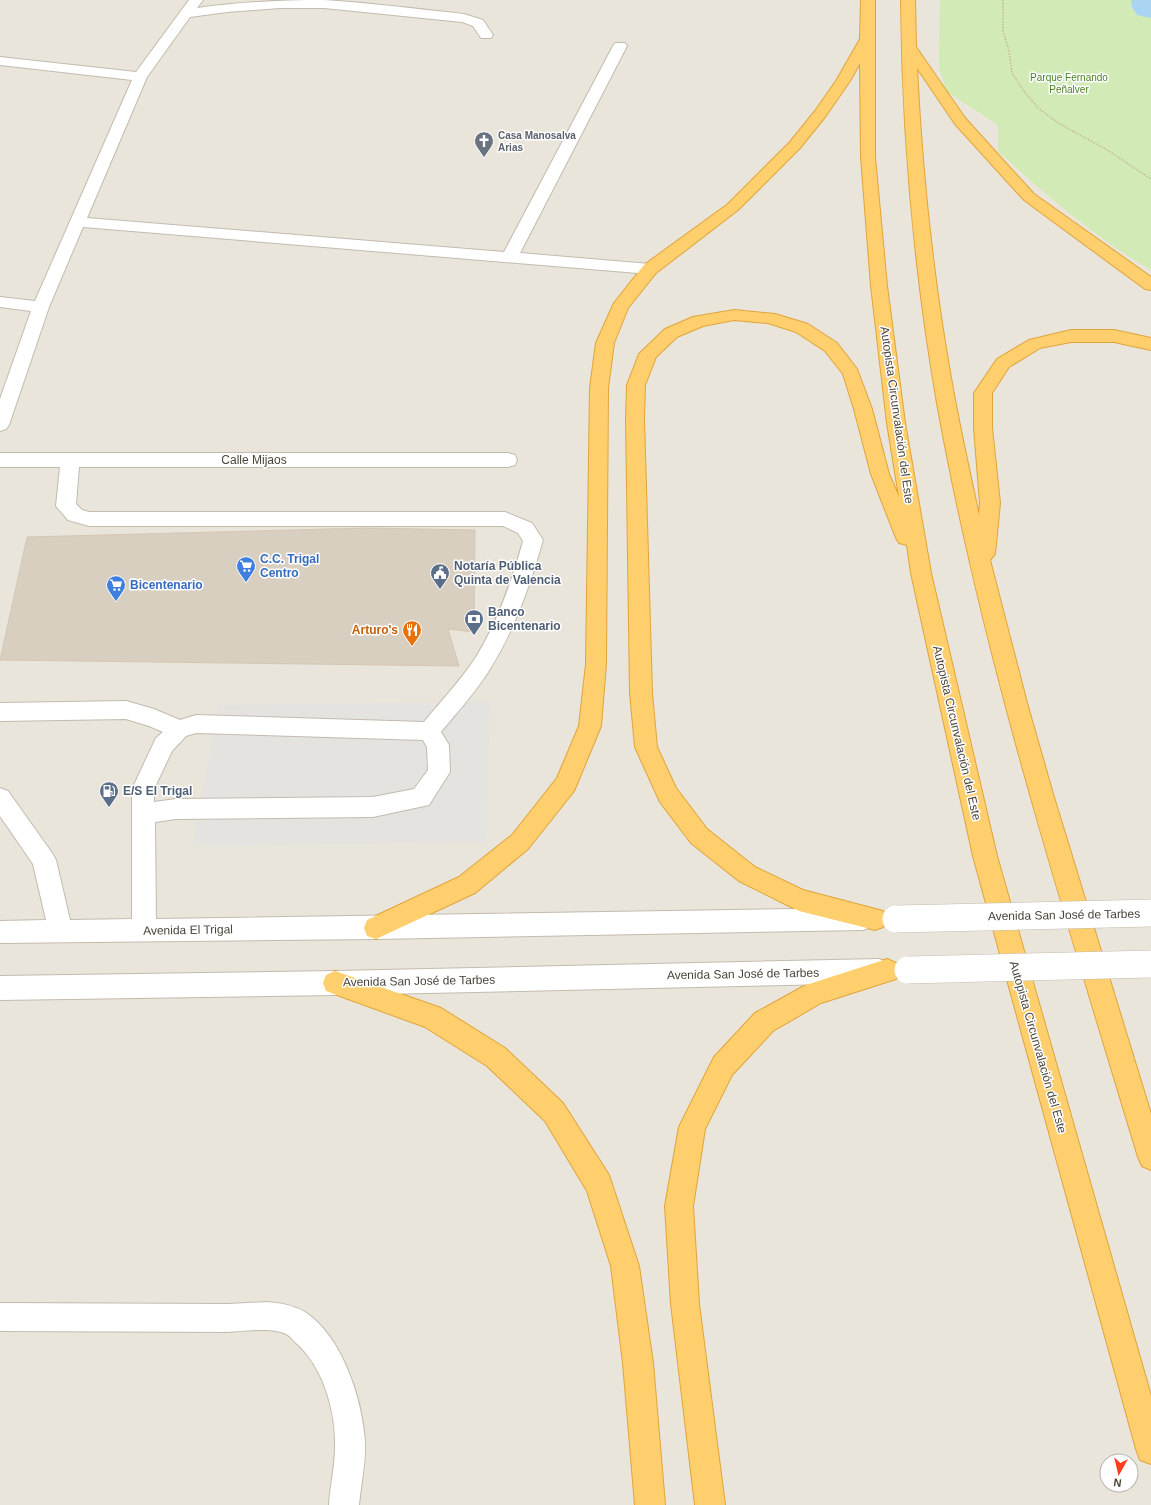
<svg xmlns="http://www.w3.org/2000/svg" width="1151" height="1505" font-family="Helvetica,sans-serif">
<style>
.residential{fill:#eae5da;fill-rule:evenodd}
.green{fill:#d2eab5}
.parking{fill:#e5e3e0}
.lines{fill:none;stroke-linecap:round;stroke-linejoin:round}
.river{fill:#a9d4f2;fill-rule:evenodd}
.building{fill:#d8cfc1;stroke:#d3c7b4}
.minor-casing{stroke:#c2bbae;stroke-width:2}
.highway-casing{stroke:#e0a43c;stroke-width:2}
.path{stroke:#c4b79f;stroke-width:1.5;stroke-dasharray:1.5 1.5;stroke-linecap:butt}
.minor{fill:#fff;fill-rule:evenodd}
.highway{fill:#ffcf6e;fill-rule:evenodd}
.minor-bridge-casing{stroke:#c2bbae;stroke-width:28;stroke-linecap:butt}
.minor-bridge{stroke:#fff;stroke-width:27}
.labels{text-anchor:middle;stroke-width:3;stroke-linejoin:round;paint-order:stroke}
.far-park-label{font-size:10px;fill:#4a7f2a;stroke:#fff}
.far-worship-label{font-size:10px;font-weight:bold;fill:#5b616d;stroke:#fff;text-anchor:start}
.street-label{font-size:12px;fill:#4b4439;stroke:#fff}
.shop-label{font-size:12px;font-weight:bold;fill:#366cbe;stroke:#fff;text-anchor:start}
.service-label{font-size:12px;font-weight:bold;fill:#4e5e75;stroke:#fff;text-anchor:start}
.food-label{font-size:12px;font-weight:bold;fill:#c56008;stroke:#fff;text-anchor:end}
</style>
<rect width="100%" height="100%" fill="#f6f3ec"/>
<path class="residential" d="M0,0H1151V1505H0ZM1107,1461H1131V1485H1107Z"/>
<path class="green" d="M940,0H1151V270C1094,237 1046,195 998,151V125L946,91L939,67Z"/>
<path class="parking" d="M490,702L486,842L193,846L218,705Z"/>
<g class="lines">
<path class="river" d="M1131,0H1151V18L1137,15L1132,7Z"/>
</g>
<path class="building" d="M366,528L475,530L474,632L448,629L459,666L0,660L27,537Z"/>
<g class="lines">
<g class="minor-casing">
<g id="minor">
<path d="M189,0H203L197,8C238,2 282,0 324,0C371,3 418,9 464,14L483,20L493,35L491,38H481L473,26L462,22L324,8H280L227,12L190,17L147,77L87,218L504,252L613,46L615,43H625L627,46L520,253L650,264L656,265L658,269L656,273L650,274L83,227L49,307L9,425L6,429L0,431V399L31,311L0,307V297L35,301L132,80L0,65V57L136,72Z"/>
<path d="M0,453H508L515,455L517,460L515,465L508,467H79L76,504L82,510L89,512H505L532,523L543,540C530,585 515,629 490,669C476,692 458,711 441,732L449,745L450,772L429,805L373,817L176,819L155,822L156,919L863,908L871,911L875,919L871,927L863,930L376,939L0,943V921L46,920L33,864L0,816V788L8,791L52,853L56,860L70,920L132,919V789L156,738L163,732L149,726L126,719L0,721V703L126,701L154,709L180,720L196,715L424,722C441,701 461,680 476,657C498,621 512,581 523,541L518,533L503,526H89L68,520L56,506L60,467H0ZM196,733L423,740L427,747L428,770L414,789L373,797L176,799L154,802V789L172,751L186,736Z"/>
<path d="M879,959L888,963L891,971L888,979L879,983L335,995L0,1000V976L335,971Z"/>
<path d="M267,1302C280,1303 293,1305 305,1312C342,1336 362,1399 365,1441C366,1462 361,1484 359,1505H329C330,1486 335,1467 335,1447C336,1411 323,1366 295,1342C292,1339 289,1335 286,1334C273,1327 243,1331 228,1332L0,1331V1303L228,1304Z"/>
</g>
</g>
<g class="highway-casing">
<g id="highway">
<path d="M861,0H875V157L887,286L905,423L931,573L997,856L1151,1396V1464L1140,1460L1136,1449L973,856L911,573L907,545L899,543L896,538L871,474L854,409L843,374L825,351L796,332L768,323L734,320L703,326L677,337L656,357L645,385L644,419L652,693L657,747L676,788L707,829L755,867L803,890L883,911L887,919L883,927L875,930L799,911L739,881L691,843L660,802L635,747L630,693L626,419L627,385L639,354L665,329L693,317L734,310L775,314L808,324L837,343L857,369L872,409L889,474L899,497L887,423L871,286L861,157L860,63L850,81L825,117L800,148L738,210L656,273L628,308L614,343L608,388L606,664L601,726L577,784L574,791L528,849L475,893L376,939L367,936L364,928L367,920L459,877L512,835L557,778L579,726L586,664L590,388L596,343L614,303L644,265L728,204L790,142L815,111L836,81L860,39Z"/>
<path d="M901,0H915L916,47L965,118L1034,194L1151,277V290L1145,289L1024,200L955,124L917,68C922,172 933,276 951,378C959,424 969,469 979,515L980,503L974,428V393L997,359L1029,340L1071,330H1114L1151,338V350L1114,342H1071L1040,348L1009,367L992,393V428L1000,503L995,554L990,560L1027,703L1053,794L1151,1114V1170L1142,1166L1138,1157C1063,908 983,659 937,403C914,270 902,134 901,0Z"/>
<path d="M887,959L896,963L899,971L896,979L821,1003L773,1031L732,1075L705,1129L693,1206L699,1304L725,1505H695L671,1304L665,1206L679,1127L714,1057L755,1013L806,985Z"/>
<path d="M335,971L441,1008L505,1048L563,1103L609,1175L639,1266L653,1363L665,1505H635L623,1363L611,1266L587,1191L545,1121L487,1066L425,1027L326,991L323,983L326,975Z"/>
</g>
</g>
<path class="path" d="M1003,0V31L1009,51L1012,73L1023,90L1038,108L1060,124L1109,151L1151,179"/>
<use href="#minor" class="minor"/>
<use href="#highway" class="highway"/>
<g class="minor-bridge-casing">
<g id="minor-bridge">
<path d="M896,919L1151,913"/>
<path d="M908,970L1151,964"/>
</g>
</g>
<use href="#minor-bridge" class="minor-bridge"/>
</g>
<defs>
<g id="church-pin" transform="scale(1)"><path d="M0 17L-7.5 6A9.5 9.5 0 1 1 7.5 6Z" fill="#6b7280" stroke="#fff"/><path d="M-1.2-6h2.4v3.5h3.3v2.4h-3.3V6h-2.4V-.1h-3.3v-2.4h3.3Z" fill="#fff"/></g>
<g id="supermarket-pin" transform="scale(1)"><path d="M0 17L-7.5 6A9.5 9.5 0 1 1 7.5 6Z" fill="#3f7fe0" stroke="#fff"/><path d="M-6-5.5h2.5l.6 2H6L4.5 2H-2.5L-4.4-4H-6ZM-1.5 3.2a1.3 1.3 0 1 0 .1 0ZM3 3.2a1.3 1.3 0 1 0 .1 0Z" fill="#fff"/></g>
<g id="civic-pin" transform="scale(1)"><path d="M0 17L-7.5 6A9.5 9.5 0 1 1 7.5 6Z" fill="#5c6f8a" stroke="#fff"/><path d="M-.6-6.5H3V-4.5H.6V-3L4-1V1h2V6H-6V1h2V-1L-.6-3ZM-1.2 2.5V6h2.4V2.5Z" fill="#fff"/></g>
<g id="bank-pin" transform="scale(1)"><path d="M0 17L-7.5 6A9.5 9.5 0 1 1 7.5 6Z" fill="#5c6f8a" stroke="#fff"/><path d="M-6-4H6V4H-6ZM0-2.3a2.3 2.3 0 1 0 0 4.6a2.3 2.3 0 1 0 0-4.6Z" fill="#fff"/></g>
<g id="restaurant-pin" transform="scale(1)"><path d="M0 17L-7.5 6A9.5 9.5 0 1 1 7.5 6Z" fill="#e8710a" stroke="#fff"/><path d="M-5-6h1v4h1v-4h1v4h1v-4h1v5L-1.5 .5V6h-2V.5L-5-1ZM5-6V6H3V1.5H1.5Q1.5-4 5-6Z" fill="#fff"/></g>
<g id="fuel-pin" transform="scale(1)"><path d="M0 17L-7.5 6A9.5 9.5 0 1 1 7.5 6Z" fill="#5c6f8a" stroke="#fff"/><path d="M-5.5-6h7V0h2V4h1.3V-2.5L3-4.5l.8-.8L6-3V5H2.5V1h-1V6h-7ZM-4.2-4.7v3.2H.2V-4.7Z" fill="#fff"/></g>
</defs>
<g fill-rule="evenodd">
<use href="#church-pin" x="484" y="141"/>
<use href="#supermarket-pin" x="246" y="566"/>
<use href="#civic-pin" x="440" y="573"/>
<use href="#supermarket-pin" x="116" y="585"/>
<use href="#bank-pin" x="474" y="619"/>
<use href="#restaurant-pin" x="412" y="630"/>
<use href="#fuel-pin" x="109" y="791"/>
</g>
<g class="labels">
<g class="far-park-label">
<text x="1069" y="81">Parque Fernando<tspan x="1069" dy="12">Peñalver</tspan></text>
</g>
<g class="far-worship-label">
<text x="498" y="139">Casa Manosalva<tspan x="498" dy="12">Arias</tspan></text>
</g>
<g class="street-label">
<text transform="translate(897 415) rotate(82)" y="4">Autopista Circunvalación del Este</text>
<text x="254" y="464">Calle Mijaos</text>
<text transform="translate(957 733) rotate(77)" y="4">Autopista Circunvalación del Este</text>
<text transform="translate(1064 915) rotate(-1)" y="4">Avenida San José de Tarbes</text>
<text transform="translate(188 930) rotate(-1)" y="4">Avenida El Trigal</text>
<text transform="translate(743 974) rotate(-1)" y="4">Avenida San José de Tarbes</text>
<text transform="translate(419 981) rotate(-1)" y="4">Avenida San José de Tarbes</text>
<text transform="translate(1038 1047) rotate(74)" y="4">Autopista Circunvalación del Este</text>
</g>
<g class="shop-label">
<text x="260" y="563">C.C. Trigal<tspan x="260" dy="14">Centro</tspan></text>
<text x="130" y="589">Bicentenario</text>
</g>
<g class="service-label">
<text x="454" y="570">Notaría Pública<tspan x="454" dy="14">Quinta de Valencia</tspan></text>
<text x="488" y="616">Banco<tspan x="488" dy="14">Bicentenario</tspan></text>
<text x="123" y="795">E/S El Trigal</text>
</g>
<g class="food-label">
<text x="398" y="634">Arturo's</text>
</g>
</g>
<g transform="translate(1119 1473) rotate(188)"><circle r="19" fill="#ffffff" stroke="#b7b4b0"/>
<path d="M0-3L7 15L0 10L-7 15Z" fill="#fc3f1d"/>
<text y="-6" font-size="11" font-weight="bold" text-anchor="middle" fill="#4b4439">N</text>
</g>
</svg>
